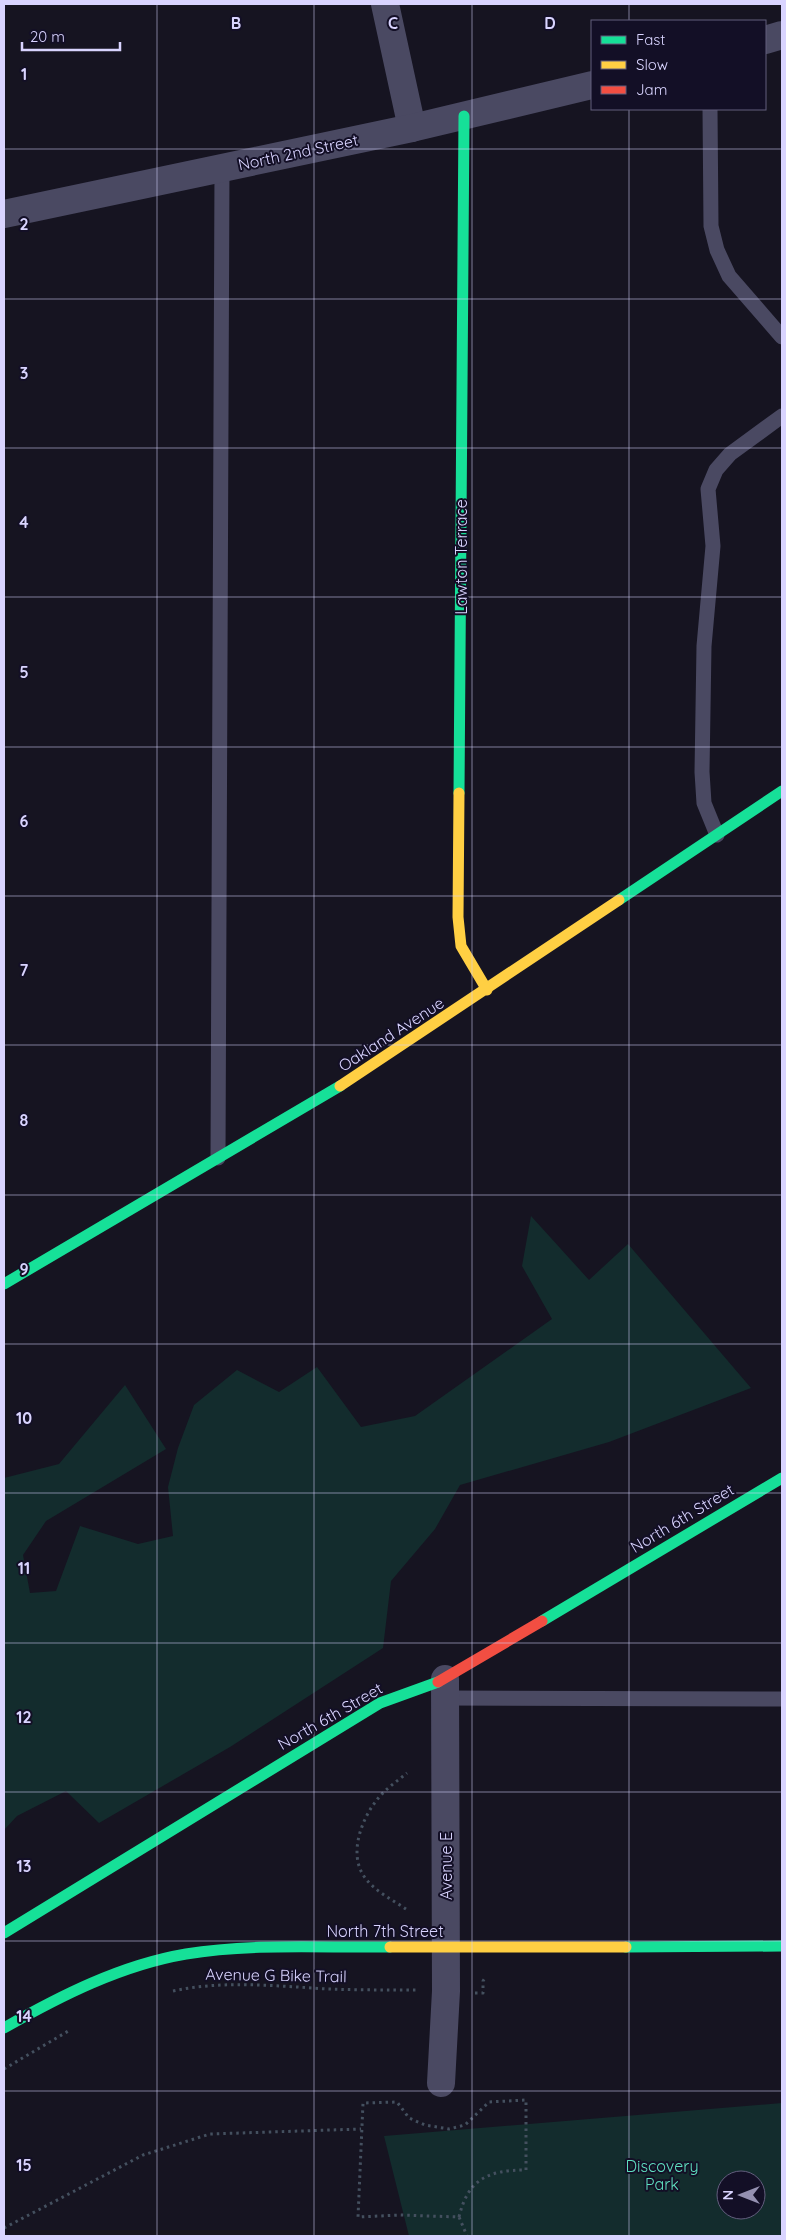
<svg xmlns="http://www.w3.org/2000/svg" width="786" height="2240" font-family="Quicksand,sans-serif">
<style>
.green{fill:#132c2d;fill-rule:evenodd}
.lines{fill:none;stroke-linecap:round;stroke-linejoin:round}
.path{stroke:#44505f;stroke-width:3;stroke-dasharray:2.5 4;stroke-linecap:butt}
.lane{stroke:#4a4962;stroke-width:15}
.street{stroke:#4a4962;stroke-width:28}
.fast{stroke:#16e098;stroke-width:11}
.slow{stroke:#ffcf43;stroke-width:11}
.jam{stroke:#f24e42;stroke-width:11}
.grid{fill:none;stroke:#d9d4ff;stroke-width:1;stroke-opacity:0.55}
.labels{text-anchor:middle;stroke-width:4;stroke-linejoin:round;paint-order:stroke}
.street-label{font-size:16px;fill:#d9d4ff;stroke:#130f26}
.park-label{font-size:16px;fill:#5fe0c0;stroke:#130f26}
.grid-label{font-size:16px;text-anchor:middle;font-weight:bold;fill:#d9d4ff;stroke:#130f26;stroke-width:4;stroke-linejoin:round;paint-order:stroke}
</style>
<rect width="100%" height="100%" fill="#161421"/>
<g class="green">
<path d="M531,1216L589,1280L628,1244L751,1388L609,1442L460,1485L435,1529L391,1581L383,1648L230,1747L99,1823L66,1791L17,1816L4,1830V1478L59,1464L125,1385L166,1449L46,1521L23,1555L30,1593L56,1591L80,1526L138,1544L173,1536L168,1487L178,1448L194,1405L237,1370L279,1392L317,1367L361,1427L415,1416L552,1319L522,1266Z"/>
<path d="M782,2103V2236H409L384,2136ZM726,2180H756V2210H726Z"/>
</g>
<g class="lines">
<g class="path">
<path d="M406,1909C393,1900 376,1892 366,1879C348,1857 360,1822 376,1801C384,1790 396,1782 407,1773"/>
<path d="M173,1991C224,1980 276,1986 328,1989C357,1990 387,1990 417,1990"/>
<path d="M475,1993H483V1981L485,1978"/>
<path d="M4,2069L70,2030"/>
<path d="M459,2217C468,2179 488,2170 526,2170V2100L489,2102L465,2125L449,2129L425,2125L409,2118L397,2102L363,2103L358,2217L400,2215L459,2217L467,2236"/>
<path d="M4,2228L143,2155L210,2134L361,2129"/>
</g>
<g class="lane">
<path d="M710,109L711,226L717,250L729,276L782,337"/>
<path d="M717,835L704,803L702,772L704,646L713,546L708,489L716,470L730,454L782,416"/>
<path d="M218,1158L222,168"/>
<path d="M444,1698L782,1699"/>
</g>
<g class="street">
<path d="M385,4L412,128"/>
<path d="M765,40L782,35"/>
<path d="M4,214L412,128L592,85"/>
<path d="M441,2083L446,1991L445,1679"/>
</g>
<g class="fast">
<path d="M459,793L464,116"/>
<path d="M619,900L782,791"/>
<path d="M4,1284L340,1086"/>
<path d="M542,1621L782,1478"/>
<path d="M4,1933L380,1703L438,1682"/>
<path d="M626,1947L782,1946"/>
<path d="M4,2028C60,1996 121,1965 186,1954C252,1943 322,1948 390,1947"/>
</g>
<g class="slow">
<path d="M459,793L458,917L461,946L487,990"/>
<path d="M340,1086L619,900"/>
<path d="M390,1947H626"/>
</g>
<path class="jam" d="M438,1682L542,1621"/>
</g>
<path class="grid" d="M157,4V2236M314,4V2236M472,4V2236M629,4V21M629,109V2236M4,149H782M4,299H782M4,448H782M4,597H782M4,747H782M4,896H782M4,1045H782M4,1195H782M4,1344H782M4,1493H782M4,1643H782M4,1792H782M4,1941H782M4,2091H782"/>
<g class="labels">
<g class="street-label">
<text transform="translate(298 152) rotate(-12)" y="6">North 2nd Street</text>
<text transform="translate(461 557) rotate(-90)" y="6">Lawton Terrace</text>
<text transform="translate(391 1034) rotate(-33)" y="6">Oakland Avenue</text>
<text transform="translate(682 1518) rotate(-31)" y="6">North 6th Street</text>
<text transform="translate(330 1716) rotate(-30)" y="6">North 6th Street</text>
<text transform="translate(446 1866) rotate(-90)" y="6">Avenue E</text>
<text x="385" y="1937">North 7th Street</text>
<text transform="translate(276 1975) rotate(1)" y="6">Avenue G Bike Trail</text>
</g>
<g class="park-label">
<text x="662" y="2172">Discovery<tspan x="662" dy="18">Park</tspan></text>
</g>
</g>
<g class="grid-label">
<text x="236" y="29">B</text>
<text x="393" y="29">C</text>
<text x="550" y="29">D</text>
<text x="24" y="80">1</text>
<text x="24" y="230">2</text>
<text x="24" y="379">3</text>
<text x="24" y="528">4</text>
<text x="24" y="678">5</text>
<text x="24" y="827">6</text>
<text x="24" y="976">7</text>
<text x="24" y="1126">8</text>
<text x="24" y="1275">9</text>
<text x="24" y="1424">10</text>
<text x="24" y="1574">11</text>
<text x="24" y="1723">12</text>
<text x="24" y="1872">13</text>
<text x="24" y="2022">14</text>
<text x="24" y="2171">15</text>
</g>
<rect width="786" height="2240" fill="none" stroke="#d9d4ff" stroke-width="10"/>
<rect x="591" y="20" width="175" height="90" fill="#130f26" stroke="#625e7d"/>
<rect x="601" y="36" width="25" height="8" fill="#16e098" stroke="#625e7d"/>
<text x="636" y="45" font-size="15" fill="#d9d4ff">Fast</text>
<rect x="601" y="61" width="25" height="8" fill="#ffcf43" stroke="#625e7d"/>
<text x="636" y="70" font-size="15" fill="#d9d4ff">Slow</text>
<rect x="601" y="86" width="25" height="8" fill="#f24e42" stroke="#625e7d"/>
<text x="636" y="95" font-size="15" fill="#d9d4ff">Jam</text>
<g transform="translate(741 2195) rotate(270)"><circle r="24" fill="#130f26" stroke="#625e7d"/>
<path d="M0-4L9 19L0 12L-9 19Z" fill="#9591b1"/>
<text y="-8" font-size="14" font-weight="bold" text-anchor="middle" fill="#d9d4ff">N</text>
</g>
<path d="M22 42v8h98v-8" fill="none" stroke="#d9d4ff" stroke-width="2.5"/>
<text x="30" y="42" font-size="15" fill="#d9d4ff" stroke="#130f26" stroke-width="4" paint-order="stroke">20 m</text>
</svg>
